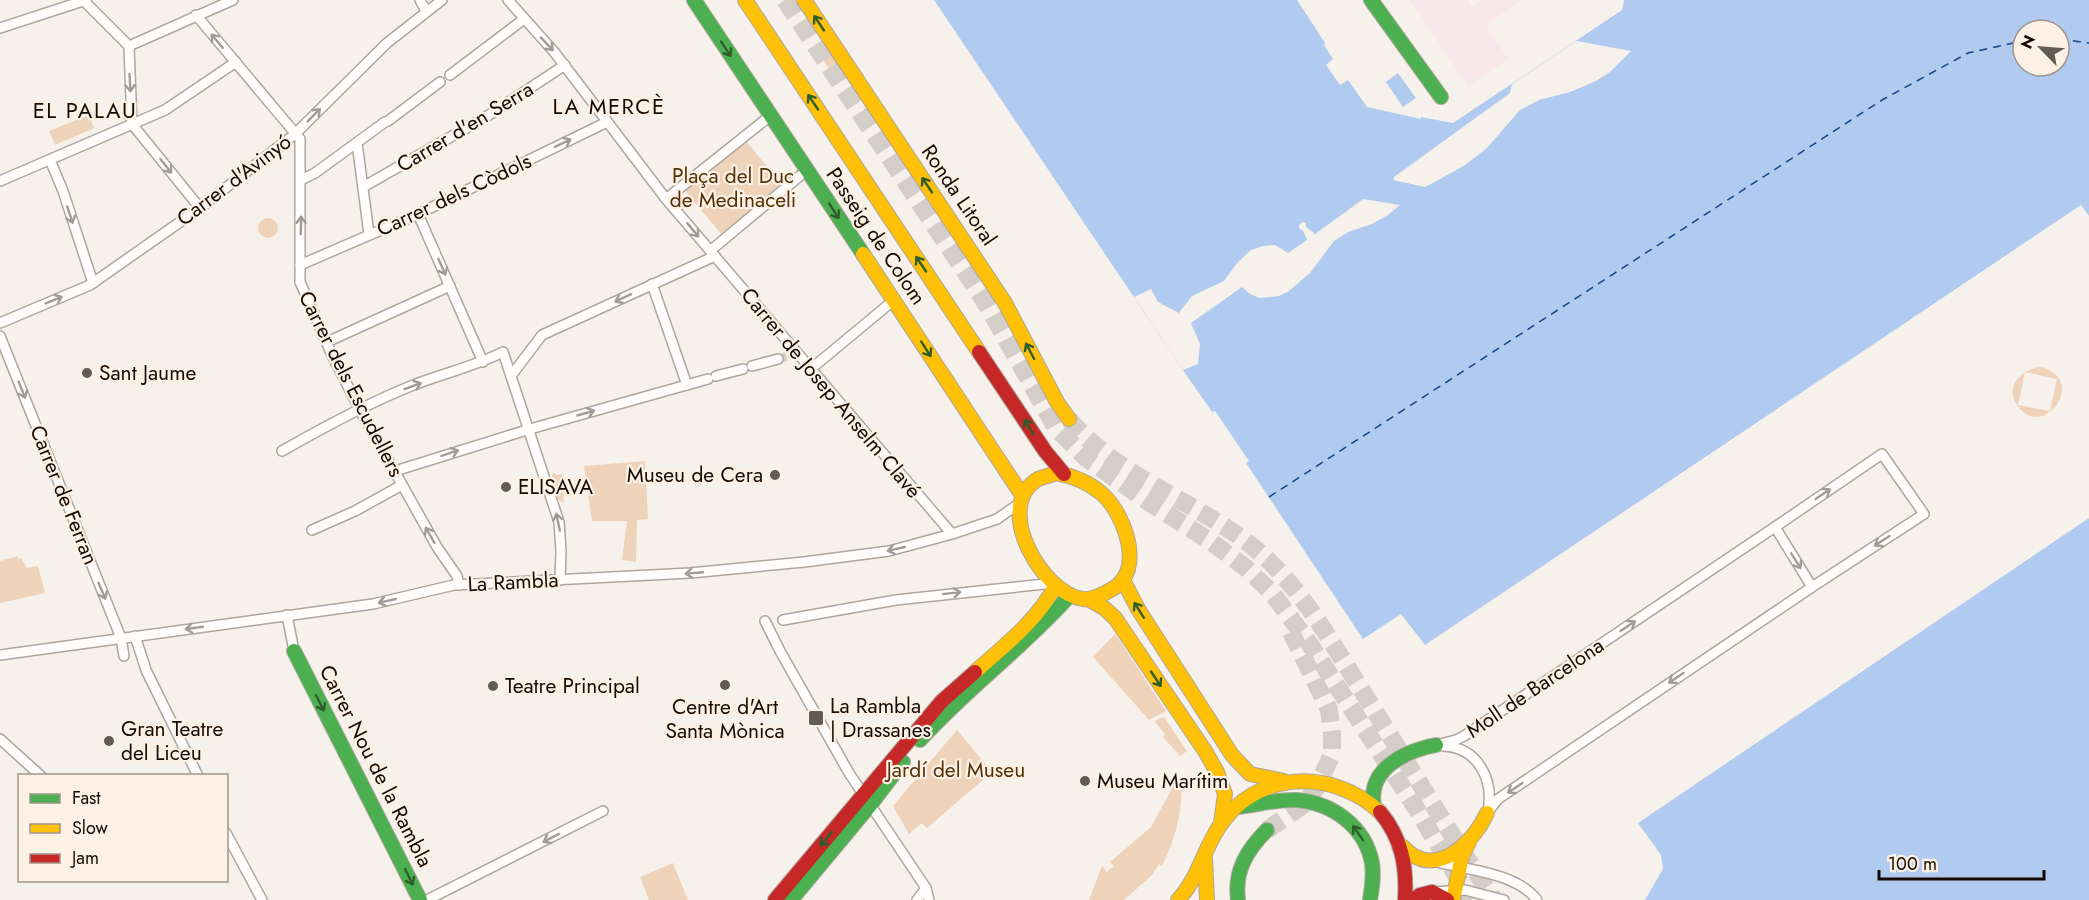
<svg xmlns="http://www.w3.org/2000/svg" width="2089" height="900" font-family="Jost,sans-serif">
<style>
.commercial{fill:#f9e8eb}
.green{fill:#eed3ba;fill-rule:evenodd}
.water{fill:#b1caef;fill-rule:evenodd}
.pier{fill:#f7f1eb}
.lines{fill:none;stroke-linecap:round;stroke-linejoin:round}
.ferry{stroke:#144686;stroke-width:1.5;stroke-dasharray:8 6;stroke-linecap:butt}
.street-tunnel{stroke:#d5cec8;stroke-width:9;stroke-dasharray:9 4.5;stroke-linecap:butt}
.highway-tunnel{stroke:#d5cec8;stroke-width:18;stroke-dasharray:18 9;stroke-linecap:butt}
.street-casing{stroke:#aea69f;stroke-width:12}
.fast-casing{stroke:#aea69f;stroke-width:16}
.slow-casing{stroke:#aea69f;stroke-width:16}
.jam-casing{stroke:#aea69f;stroke-width:16}
.street{stroke:#fefdfc;stroke-width:9}
.fast{stroke:#4caf50;stroke-width:14}
.slow{stroke:#ffc107;stroke-width:14}
.jam{stroke:#c62828;stroke-width:14}
.oneway{stroke:#305d2a}
.oneway2{stroke:#a09c98}
.poi-dot{fill:#635c54;stroke:#fdf1e5;stroke-width:2}
.labels{text-anchor:middle;stroke-width:4.5;stroke-linejoin:round;paint-order:stroke}
.street-label{font-size:21px;fill:#140b03;stroke:#fdf1e5}
.park-label{font-size:21px;fill:#523107;stroke:#fdf1e5}
.poi-label{font-size:21px;fill:#140b03;stroke:#fdf1e5;text-anchor:start}
.neighbourhood-label{font-size:22px;letter-spacing:1.5px;fill:#140b03;stroke:#fdf1e5}
</style>
<rect width="100%" height="100%" fill="#f7f1eb"/>
<path class="commercial" d="M1410,0H1468L1472,6L1481,0H1523L1486,25L1508,59L1468,86Z"/>
<g class="green">
<path d="M823,42L842,70L833,76L815,47Z"/>
<path d="M89,115L94,128L55,145L49,131Z"/>
<path d="M746,141L783,186L723,236L684,190Z"/>
<circle cx="268" cy="228" r="10"/>
<path d="M2041,367C2089,379 2043,443 2017,405C2004,387 2022,368 2041,367ZM2025,372L2057,379L2050,411L2018,405Z"/>
<path d="M645,461L648,519L637,520L636,562L622,560L627,521H592L584,466Z"/>
<path d="M553,472L557,475L562,474L564,503C551,497 549,486 553,472Z"/>
<path d="M18,556V559L21,558L27,568L38,566L45,593L0,603V561Z"/>
<path d="M1115,634L1166,711L1149,720L1093,657Z"/>
<path d="M1164,717L1187,751L1180,756L1163,737L1165,734L1154,721Z"/>
<path d="M957,730L992,772L927,828L922,823L909,834L893,806Z"/>
<path d="M1176,781L1182,788C1181,817 1175,840 1162,866L1159,864L1152,875L1124,900H1089L1102,866L1107,872L1114,866L1110,862L1151,827Z"/>
<path d="M673,863L688,900H649L640,877Z"/>
</g>
<g class="water">
<path d="M934,0H1297L1325,43L1324,45L1333,59L1326,65L1340,85L1348,80L1367,107L1421,119V117L1453,123L1622,10L1624,0H2089V216L2081,205L1425,645L1401,614L1363,639L1246,463L1249,461L1215,411L1212,412L1183,370ZM2023,30H2059V66H2023Z"/>
<path d="M1398,73L1416,98L1403,107L1386,82Z"/>
<path d="M2089,518V900H1645L1663,869L1661,855L1638,823Z"/>
</g>
<g class="pier">
<path d="M1576,41L1631,51L1610,72L1596,81L1570,92L1539,100L1520,110L1487,148L1465,165L1442,178L1425,187L1393,180L1394,177L1510,93L1512,84Z"/>
<path d="M1363,199L1400,205L1388,215L1372,224L1348,232L1334,241L1310,273L1289,291L1279,296L1259,298L1250,294L1242,287L1191,323L1200,344L1198,364L1183,370L1134,297L1151,289L1158,302L1179,313L1192,296L1224,281L1238,262L1251,250L1263,246L1275,245L1288,253L1307,240L1303,231L1299,228V225L1303,222L1306,223V227L1313,232L1314,235Z"/>
</g>
<g class="lines">
<g class="ferry">
<path d="M2059,39L2089,43"/>
<path d="M1269,497L1882,100L1968,53L2023,41"/>
</g>
<path class="street-tunnel" d="M778,359L789,356"/>
<g class="highway-tunnel">
<path d="M785,0L987,305L1056,428L1086,458L1150,503L1210,541L1246,568L1272,593L1309,643L1416,808L1471,900"/>
<path d="M1069,419C1122,483 1209,504 1268,560C1306,596 1333,645 1361,689C1405,759 1448,830 1494,900"/>
<path d="M1267,830L1303,805L1317,787L1332,754V735L1329,710L1291,632"/>
</g>
<g class="street-casing">
<g id="street">
<path d="M83,0L129,46L132,124"/>
<path d="M420,0L426,11"/>
<path d="M508,0L555,53L666,199L952,534"/>
<path d="M196,15L300,139V282L332,355L359,408L437,547L457,576L459,585"/>
<path d="M0,28L86,0"/>
<path d="M129,46L233,0"/>
<path d="M450,75L524,19"/>
<path d="M388,121L440,82"/>
<path d="M132,124L200,208"/>
<path d="M357,143L369,234"/>
<path d="M50,160L63,191L93,283"/>
<path d="M301,180L315,173L385,122"/>
<path d="M0,181L165,110L236,62"/>
<path d="M363,187L489,115L565,65"/>
<path d="M666,199L770,116"/>
<path d="M418,214L483,362"/>
<path d="M710,251L807,170"/>
<path d="M300,265L418,214L607,122"/>
<path d="M652,284L687,385"/>
<path d="M0,323L90,285L200,208L295,134L387,43L442,0"/>
<path d="M0,336L121,638L124,656"/>
<path d="M327,342L450,286"/>
<path d="M752,366L778,359"/>
<path d="M812,368L894,300"/>
<path d="M511,376L542,335L715,256"/>
<path d="M716,376L743,369"/>
<path d="M282,451C324,427 366,404 411,386C441,374 473,367 503,352L559,522L561,551L560,580"/>
<path d="M395,471L530,429L708,379"/>
<path d="M1775,527L1882,454L1924,514L1812,587"/>
<path d="M312,530L355,511L402,485"/>
<path d="M287,615L294,651"/>
<path d="M783,620L896,600L1054,583"/>
<path d="M765,621L780,651L849,773L926,888L929,900"/>
<path d="M135,636L146,670L198,776"/>
<path d="M0,655L373,604L454,585L690,573L804,562L889,551L952,534L997,519L1020,503"/>
<path d="M0,739L41,776"/>
<path d="M1436,745L1456,740L1464,736L1775,527L1812,587L1498,799L1487,813"/>
<path d="M1443,746C1478,747 1494,780 1488,811"/>
<path d="M226,833L262,900"/>
<path d="M1433,861C1465,870 1516,872 1537,900"/>
<path d="M1434,892L1465,890L1504,900"/>
<path d="M427,900L603,811"/>
<path d="M917,900L926,888"/>
</g>
</g>
<g class="fast-casing">
<g id="fast">
<path d="M694,0L863,254"/>
<path d="M1371,0L1441,97"/>
<path d="M294,651L420,900"/>
<path d="M920,740C967,688 1024,647 1070,595"/>
<path d="M1374,806C1367,769 1405,751 1436,745"/>
<path d="M1237,807C1257,805 1277,799 1297,800C1332,803 1365,826 1372,863C1374,876 1372,888 1370,900"/>
<path d="M791,900L871,804L903,762"/>
<path d="M1238,900C1234,871 1247,850 1267,830"/>
</g>
</g>
<g class="slow-casing">
<g id="slow">
<path d="M745,0L979,352"/>
<path d="M804,0L1005,303L1057,402L1069,419"/>
<path d="M863,254L1022,495"/>
<path d="M1056,473C1073,476 1088,482 1101,493C1122,510 1142,561 1120,583C1116,588 1110,590 1105,593C1098,596 1091,600 1083,599C1043,594 994,510 1035,481C1040,477 1050,476 1056,473Z"/>
<path d="M1123,580L1138,609L1232,755L1250,774L1284,781"/>
<path d="M1088,599L1104,608L1115,618L1205,751L1217,772L1225,794L1221,823"/>
<path d="M975,672C1005,645 1037,621 1056,585"/>
<path d="M1403,847C1406,850 1410,854 1414,856C1444,873 1476,838 1487,813"/>
<path d="M1205,858L1207,900"/>
<path d="M1178,900C1198,879 1203,851 1219,827C1256,770 1332,768 1380,812"/>
<path d="M1453,900L1462,856L1469,842"/>
</g>
</g>
<g class="jam-casing">
<g id="jam">
<path d="M979,352L1045,451L1064,474"/>
<path d="M1380,812C1402,838 1407,867 1405,900"/>
<path d="M775,900L942,701L975,672"/>
<path d="M1414,900L1420,895L1432,892L1447,900"/>
</g>
</g>
<use href="#street" class="street"/>
<use href="#fast" class="fast"/>
<use href="#slow" class="slow"/>
<use href="#jam" class="jam"/>
</g>
<defs><path id="oneway-shaft" d="M-6 0H5M1.5-3L5.5 0L1.5 3" fill="none" stroke-width="1.6" stroke-linecap="round" stroke-linejoin="round" transform="scale(1.5)"/></defs>
<g class="oneway">
<use href="#oneway-shaft" transform="translate(819 23) rotate(-124)"/>
<use href="#oneway-shaft" transform="translate(726 49) rotate(57)"/>
<use href="#oneway-shaft" transform="translate(813 102) rotate(-124)"/>
<use href="#oneway-shaft" transform="translate(927 185) rotate(-124)"/>
<use href="#oneway-shaft" transform="translate(834 211) rotate(57)"/>
<use href="#oneway-shaft" transform="translate(921 264) rotate(-124)"/>
<use href="#oneway-shaft" transform="translate(926 349) rotate(57)"/>
<use href="#oneway-shaft" transform="translate(1030 351) rotate(-118)"/>
<use href="#oneway-shaft" transform="translate(1029 427) rotate(-122)"/>
<use href="#oneway-shaft" transform="translate(1139 610) rotate(-122)"/>
<use href="#oneway-shaft" transform="translate(1156 679) rotate(56)"/>
<use href="#oneway-shaft" transform="translate(320 703) rotate(63)"/>
<use href="#oneway-shaft" transform="translate(1358 833) rotate(-125)"/>
<use href="#oneway-shaft" transform="translate(826 839) rotate(130)"/>
<use href="#oneway-shaft" transform="translate(409 877) rotate(64)"/>
</g>
<g class="oneway2">
<use href="#oneway-shaft" transform="translate(217 41) rotate(-130)"/>
<use href="#oneway-shaft" transform="translate(547 44) rotate(47)"/>
<use href="#oneway-shaft" transform="translate(130 83) rotate(87)"/>
<use href="#oneway-shaft" transform="translate(314 115) rotate(-45)"/>
<use href="#oneway-shaft" transform="translate(563 143) rotate(-26)"/>
<use href="#oneway-shaft" transform="translate(166 166) rotate(52)"/>
<use href="#oneway-shaft" transform="translate(70 215) rotate(72)"/>
<use href="#oneway-shaft" transform="translate(301 225) rotate(-89)"/>
<use href="#oneway-shaft" transform="translate(693 230) rotate(50)"/>
<use href="#oneway-shaft" transform="translate(442 267) rotate(66)"/>
<use href="#oneway-shaft" transform="translate(623 298) rotate(155)"/>
<use href="#oneway-shaft" transform="translate(54 300) rotate(-22)"/>
<use href="#oneway-shaft" transform="translate(413 386) rotate(-21)"/>
<use href="#oneway-shaft" transform="translate(22 390) rotate(68)"/>
<use href="#oneway-shaft" transform="translate(586 413) rotate(-16)"/>
<use href="#oneway-shaft" transform="translate(450 453) rotate(-18)"/>
<use href="#oneway-shaft" transform="translate(1823 494) rotate(-34)"/>
<use href="#oneway-shaft" transform="translate(558 522) rotate(-102)"/>
<use href="#oneway-shaft" transform="translate(430 535) rotate(-120)"/>
<use href="#oneway-shaft" transform="translate(1882 541) rotate(147)"/>
<use href="#oneway-shaft" transform="translate(896 549) rotate(167)"/>
<use href="#oneway-shaft" transform="translate(1796 561) rotate(58)"/>
<use href="#oneway-shaft" transform="translate(694 573) rotate(175)"/>
<use href="#oneway-shaft" transform="translate(102 591) rotate(67)"/>
<use href="#oneway-shaft" transform="translate(952 593) rotate(-7)"/>
<use href="#oneway-shaft" transform="translate(387 601) rotate(167)"/>
<use href="#oneway-shaft" transform="translate(1628 626) rotate(-34)"/>
<use href="#oneway-shaft" transform="translate(194 628) rotate(172)"/>
<use href="#oneway-shaft" transform="translate(1676 678) rotate(146)"/>
<use href="#oneway-shaft" transform="translate(1515 788) rotate(146)"/>
<use href="#oneway-shaft" transform="translate(551 838) rotate(153)"/>
</g>
<g class="poi-dot">
<circle cx="87" cy="373" r="6"/>
<circle cx="775" cy="475" r="6"/>
<circle cx="506" cy="487" r="6"/>
<circle cx="725" cy="685" r="6"/>
<circle cx="493" cy="686" r="6"/>
<rect x="808" y="710" width="16" height="16" rx="3"/>
<circle cx="109" cy="741" r="6"/>
<circle cx="1085" cy="781" r="6"/>
</g>
<g class="labels">
<g class="street-label">
<text transform="translate(465 127) rotate(-31)" y="7">Carrer d'en Serra</text>
<text transform="translate(234 180) rotate(-37)" y="7">Carrer d'Avinyó</text>
<text transform="translate(454 195) rotate(-25)" y="7">Carrer dels Còdols</text>
<text transform="translate(959 195) rotate(56)" y="7">Ronda Litoral</text>
<text transform="translate(876 236) rotate(56)" y="7">Passeig de Colom</text>
<text transform="translate(351 384) rotate(63)" y="7">Carrer dels Escudellers</text>
<text transform="translate(831 393) rotate(50)" y="7">Carrer de Josep Anselm Clavé</text>
<text transform="translate(64 495) rotate(68)" y="7">Carrer de Ferran</text>
<text transform="translate(513 582) rotate(-3)" y="7">La Rambla</text>
<text transform="translate(1535 688) rotate(-34)" y="7">Moll de Barcelona</text>
<text transform="translate(376 766) rotate(63)" y="7">Carrer Nou de la Rambla</text>
</g>
<g class="park-label">
<text x="733" y="183">Plaça del Duc<tspan x="733" dy="24">de Medinaceli</tspan></text>
<text x="956" y="777">Jardí del Museu</text>
</g>
<g class="poi-label">
<text x="99" y="380">Sant Jaume</text>
<text x="763" y="482" text-anchor="end">Museu de Cera</text>
<text x="518" y="494">ELISAVA</text>
<text x="505" y="693">Teatre Principal</text>
<text x="830" y="713">La Rambla<tspan x="830" dy="24">| Drassanes</tspan></text>
<text x="725" y="714" text-anchor="middle">Centre d'Art<tspan x="725" dy="24">Santa Mònica</tspan></text>
<text x="121" y="736">Gran Teatre<tspan x="121" dy="24">del Liceu</tspan></text>
<text x="1097" y="788">Museu Marítim</text>
</g>
<g class="neighbourhood-label">
<text x="609" y="114">LA MERCÈ</text>
<text x="85" y="118">EL PALAU</text>
</g>
</g>
<rect x="18" y="774" width="210" height="108" fill="#fdf1e5" stroke="#a0958b" stroke-width="1.5"/>
<rect x="30" y="794" width="30" height="9" fill="#4caf50" stroke="#a0958b" stroke-width="1.5"/>
<text x="72" y="804" font-size="18" fill="#140b03">Fast</text>
<rect x="30" y="824" width="30" height="9" fill="#ffc107" stroke="#a0958b" stroke-width="1.5"/>
<text x="72" y="834" font-size="18" fill="#140b03">Slow</text>
<rect x="30" y="854" width="30" height="9" fill="#c62828" stroke="#a0958b" stroke-width="1.5"/>
<text x="72" y="864" font-size="18" fill="#140b03">Jam</text>
<g transform="translate(2041 48) rotate(295)"><circle r="28" fill="#fdf1e5" stroke="#a0958b" stroke-width="1.5"/>
<path d="M0-4.5L10 22L0 15L-10 22Z" fill="#635c54"/>
<text y="-9" font-size="16" font-weight="bold" text-anchor="middle" fill="#140b03">N</text>
</g>
<path d="M1879 870v9h165v-9" fill="none" stroke="#140b03" stroke-width="3"/>
<text x="1888" y="870" font-size="18" fill="#140b03" stroke="#fdf1e5" stroke-width="4.5" paint-order="stroke">100 m</text>
</svg>
